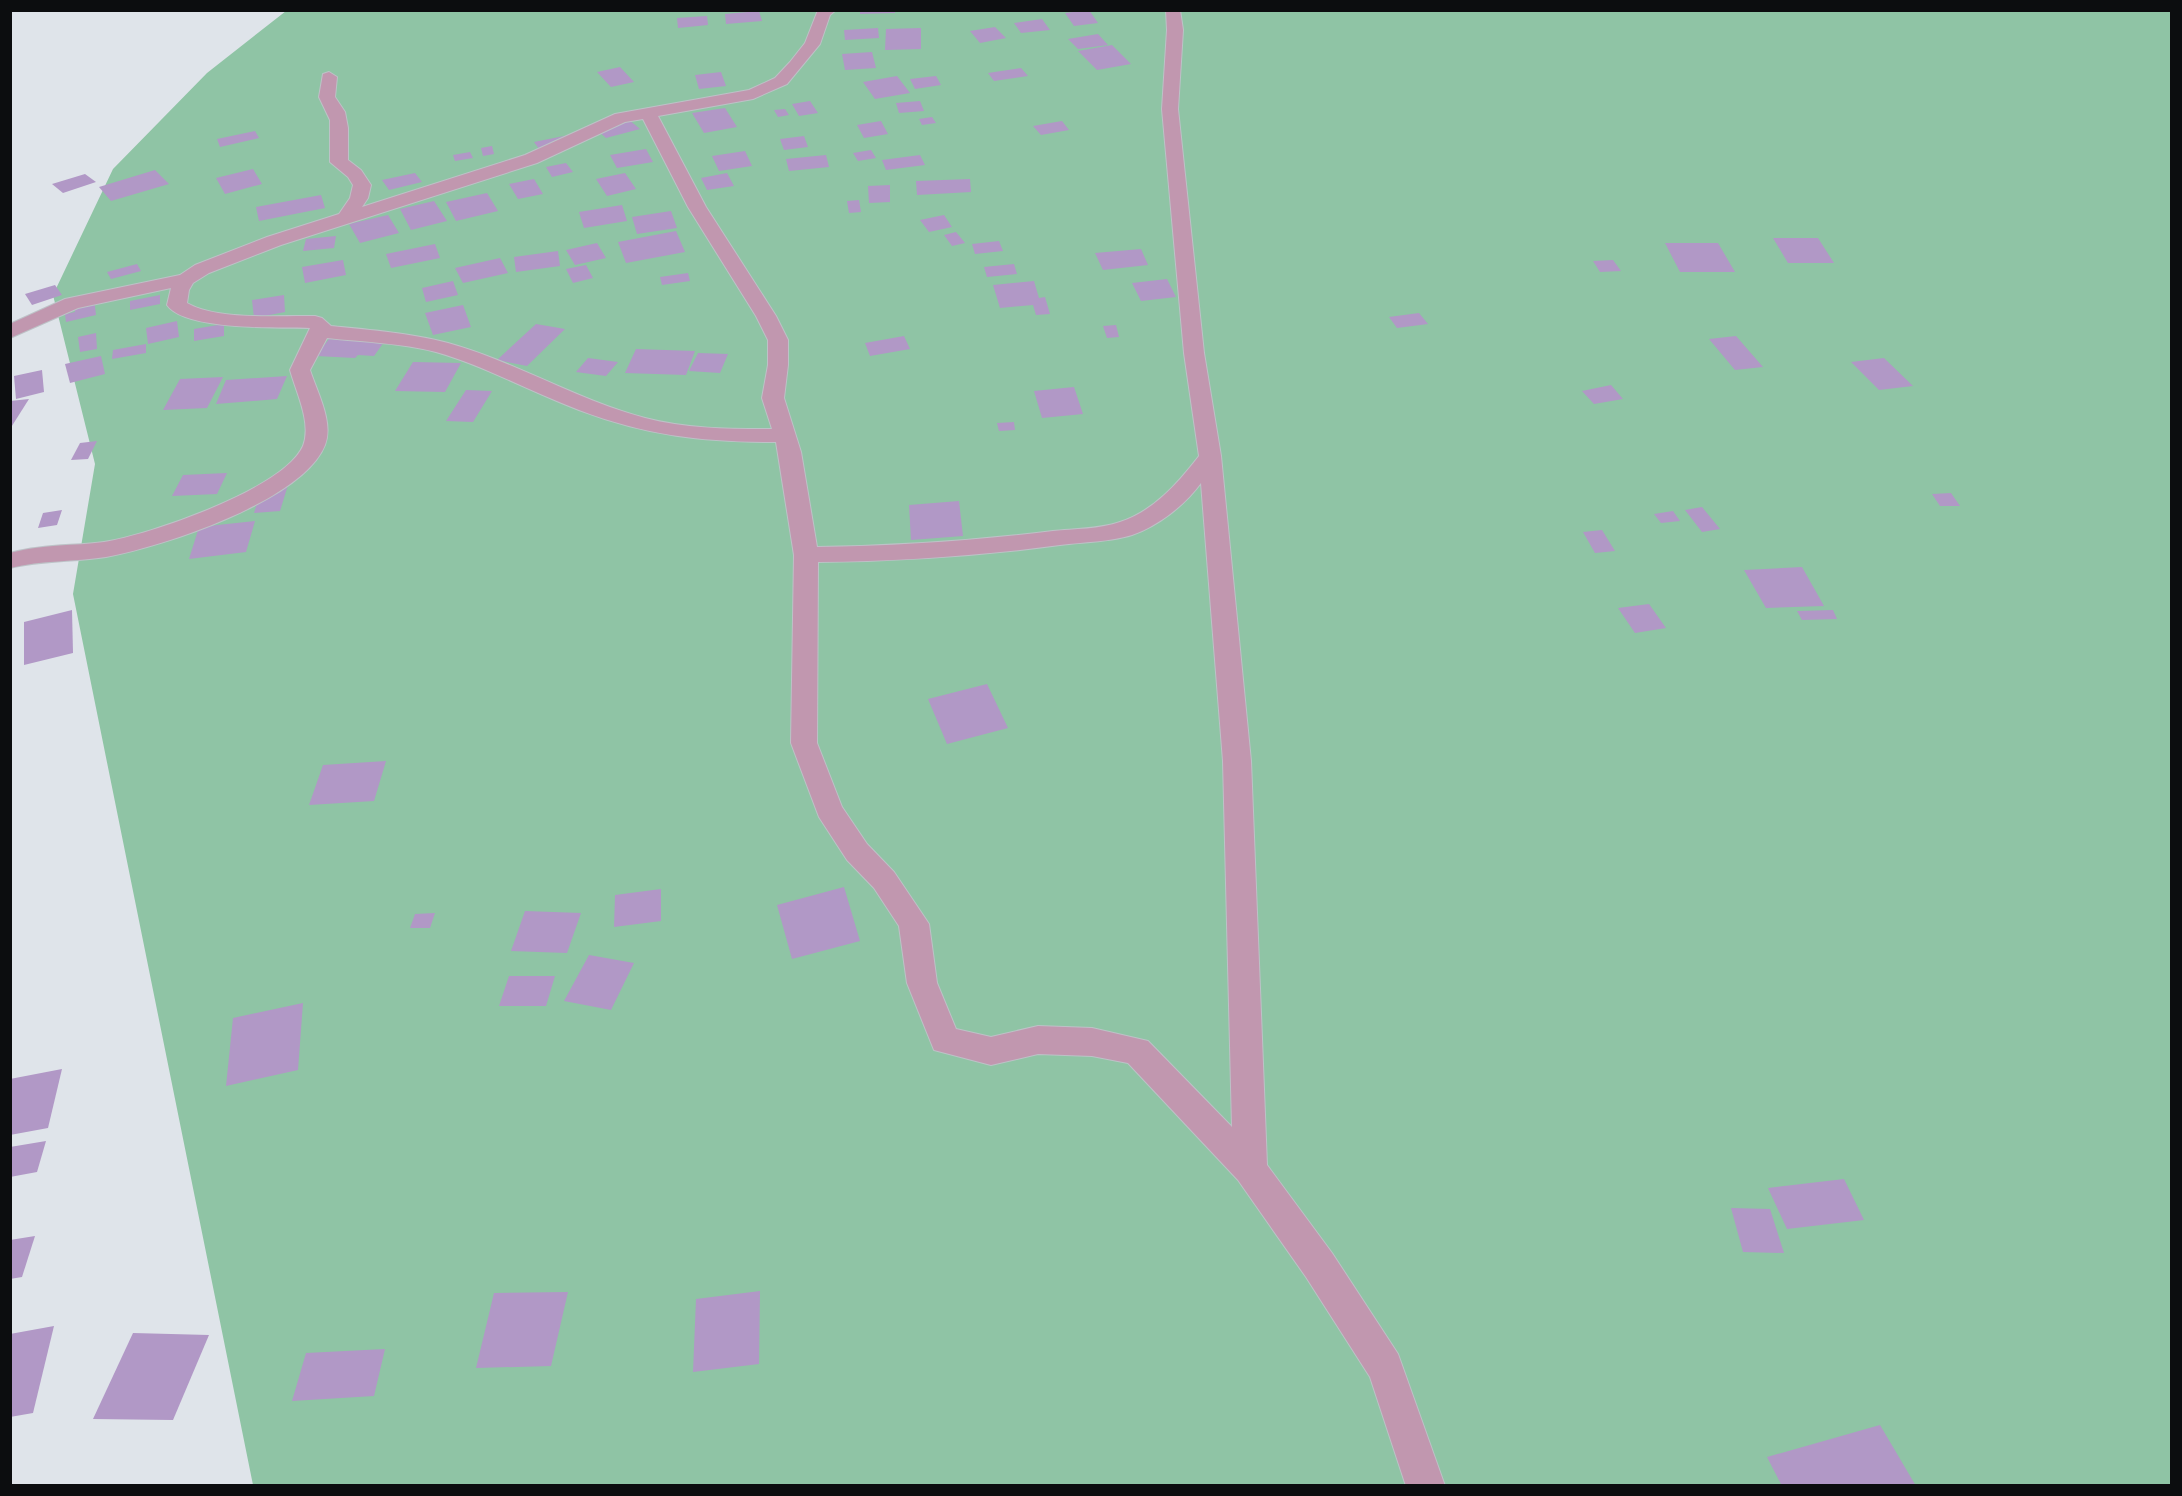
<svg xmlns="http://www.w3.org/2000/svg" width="2182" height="1496" font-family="Quicksand,sans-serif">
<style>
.green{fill:#8fc4a5}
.building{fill:#b198c6}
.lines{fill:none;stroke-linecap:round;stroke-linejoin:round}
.minor-casing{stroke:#bdc2c7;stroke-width:2}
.minor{fill:#c197af;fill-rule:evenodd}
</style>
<rect width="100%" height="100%" fill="#dfe4ea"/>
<path class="green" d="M286,11H2171V1485H253L73,594L95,464L53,295L113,169L207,73Z"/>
<g class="building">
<path d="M860,10H895V13L860,14Z"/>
<path d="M1089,10L1098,23L1074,26L1065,13Z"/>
<path d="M759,11L762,21L726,24L725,14Z"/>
<path d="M707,16L708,25L678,28L677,18Z"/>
<path d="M1042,19L1050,30L1021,33L1014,23Z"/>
<path d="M995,27L1006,38L980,43L970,31Z"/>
<path d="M878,28L879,38L845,40L844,30Z"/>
<path d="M921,28V49L885,50L886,29Z"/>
<path d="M1098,34L1108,45L1078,49L1068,39Z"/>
<path d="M1112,45L1131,64L1097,70L1078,51Z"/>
<path d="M872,52L876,68L845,70L842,54Z"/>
<path d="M620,67L634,82L611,87L597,72Z"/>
<path d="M1021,68L1028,76L994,81L988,73Z"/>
<path d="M721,72L726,86L699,89L695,75Z"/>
<path d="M897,76L910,93L875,99L863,82Z"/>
<path d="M936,76L941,85L915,89L910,79Z"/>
<path d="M810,101L818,113L799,116L792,104Z"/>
<path d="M920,101L924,111L899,113L896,103Z"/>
<path d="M725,108L737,127L704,133L692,113Z"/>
<path d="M785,109L789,115L778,117L774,110Z"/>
<path d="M932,117L936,123L922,125L919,119Z"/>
<path d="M628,119L640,129L606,138L595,128Z"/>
<path d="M881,121L888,134L864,138L857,125Z"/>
<path d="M1062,121L1069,130L1041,135L1033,126Z"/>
<path d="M255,131L259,138L220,147L217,139Z"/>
<path d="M569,135L577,145L542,153L534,142Z"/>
<path d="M804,136L808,147L784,150L780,139Z"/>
<path d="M492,146L494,154L483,156L481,148Z"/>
<path d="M646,149L653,162L617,168L610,155Z"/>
<path d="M871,150L876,158L858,161L853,153Z"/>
<path d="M745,151L752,166L719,171L712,156Z"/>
<path d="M470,152L473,158L455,161L453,155Z"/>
<path d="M826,155L829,167L789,171L786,159Z"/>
<path d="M920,155L925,165L886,170L882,160Z"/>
<path d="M566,163L573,172L552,177L546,167Z"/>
<path d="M253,169L262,184L225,194L216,178Z"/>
<path d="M155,170L169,184L111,201L99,187Z"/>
<path d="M415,173L422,182L389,190L382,180Z"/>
<path d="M625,173L636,189L607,196L596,179Z"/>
<path d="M727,173L734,186L707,190L701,178Z"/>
<path d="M85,174L96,182L63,193L52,184Z"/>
<path d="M534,179L543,194L518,199L509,184Z"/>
<path d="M970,179L971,192L917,195L916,181Z"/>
<path d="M890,185V202L869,203L868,186Z"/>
<path d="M487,193L498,211L456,221L446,202Z"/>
<path d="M321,195L325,208L259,221L256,207Z"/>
<path d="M859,200L861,212L849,213L847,201Z"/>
<path d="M434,201L447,221L411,230L400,209Z"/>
<path d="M622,205L627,221L584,228L579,212Z"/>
<path d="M671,211L677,228L637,234L632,217Z"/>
<path d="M388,215L399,233L360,243L349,224Z"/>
<path d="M944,215L952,227L929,232L920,220Z"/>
<path d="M676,231L685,252L626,263L618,242Z"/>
<path d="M956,232L965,243L952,246L944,235Z"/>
<path d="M336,236L334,248L303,251L306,239Z"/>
<path d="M1773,238H1818L1834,263H1788Z"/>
<path d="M999,241L1003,251L975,254L972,244Z"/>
<path d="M597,243L606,258L575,265L566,250Z"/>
<path d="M1665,243H1718L1735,272H1680Z"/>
<path d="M435,244L440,258L391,268L386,254Z"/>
<path d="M1141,249L1148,265L1103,270L1095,253Z"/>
<path d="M558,251L560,266L516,272L514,257Z"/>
<path d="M500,258L508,273L463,283L455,268Z"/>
<path d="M343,260L346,275L305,283L302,267Z"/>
<path d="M1613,260L1621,271L1600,272L1593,261Z"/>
<path d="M137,264L141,271L111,279L107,272Z"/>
<path d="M1014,264L1017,274L987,277L984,267Z"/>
<path d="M586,265L593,278L573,283L566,269Z"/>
<path d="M688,273L690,281L662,285L660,277Z"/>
<path d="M1167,279L1176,297L1141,301L1132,283Z"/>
<path d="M453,281L458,295L426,302L422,288Z"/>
<path d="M1034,281L1039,298L1045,297L1050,314L1036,315L1033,305L1000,308L993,285Z"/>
<path d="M55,285L62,295L32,305L25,294Z"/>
<path d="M160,295V304L130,310V301Z"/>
<path d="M284,295L285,312L254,318L252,300Z"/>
<path d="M94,298L96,315L66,322L65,314L75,312L74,303Z"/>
<path d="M463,305L471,327L433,335L425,313Z"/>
<path d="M1419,313L1428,324L1397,328L1389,317Z"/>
<path d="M177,321L179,337L148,344L146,328Z"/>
<path d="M224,324V336L194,341V329Z"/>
<path d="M536,324L565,329L527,366L497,360Z"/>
<path d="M1116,325L1119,337L1107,338L1103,326Z"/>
<path d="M96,333L97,349L80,352L78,337Z"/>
<path d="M904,336L910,349L870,356L865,343Z"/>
<path d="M1736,336L1763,367L1735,370L1709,339Z"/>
<path d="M329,339L384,342L374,356L358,355L355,358L316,356Z"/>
<path d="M146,344V353L112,359L113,350Z"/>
<path d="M636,349L695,351L686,375L625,373Z"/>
<path d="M698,353L728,354L720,373L689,371Z"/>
<path d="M101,356L105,374L70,383L65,364Z"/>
<path d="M588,358L618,362L606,376L576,372Z"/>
<path d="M1884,358L1913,386L1879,390L1851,362Z"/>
<path d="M413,362L461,363L445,392L395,391Z"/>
<path d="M42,370L44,392L16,399L14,376Z"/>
<path d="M287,376L277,399L216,404L226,380Z"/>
<path d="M223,377L207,408L163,410L180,379Z"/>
<path d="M1611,385L1623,399L1594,404L1582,391Z"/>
<path d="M1074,387L1083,414L1042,418L1034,391Z"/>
<path d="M466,390L492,391L473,422L446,421Z"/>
<path d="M29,399L10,429V401Z"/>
<path d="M1014,422L1015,430L999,431L997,423Z"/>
<path d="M97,441L88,459L71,460L80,443Z"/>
<path d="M227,473L217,494L172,496L183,475Z"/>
<path d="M288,485L280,511L254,513L262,487Z"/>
<path d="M1951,493L1960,506H1940L1932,494Z"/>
<path d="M959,501L963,536L911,540L909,505Z"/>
<path d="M1702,507L1720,529L1702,532L1685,510Z"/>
<path d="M62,510L57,525L38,528L43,513Z"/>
<path d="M1673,511L1680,521L1661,523L1654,514Z"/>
<path d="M255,521L246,552L189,559L199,527Z"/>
<path d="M1602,530L1615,551L1595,553L1583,532Z"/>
<path d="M1802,567L1824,606L1766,608L1744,570Z"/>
<path d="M1649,604L1666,628L1635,633L1618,608Z"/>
<path d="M72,610L73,653L24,665V622Z"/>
<path d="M1833,610L1837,619L1802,620L1797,611Z"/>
<path d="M987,684L1008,728L947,744L928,699Z"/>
<path d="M386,761L374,801L309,805L323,765Z"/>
<path d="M844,887L860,941L792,959L777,905Z"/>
<path d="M661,889V921L614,927L615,895Z"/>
<path d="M525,911L581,913L567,953L511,951Z"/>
<path d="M435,913L430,928H410L415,914Z"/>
<path d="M589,955L634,963L611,1010L564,1001Z"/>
<path d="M509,976H555L546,1006H499Z"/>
<path d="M303,1003L298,1070L226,1086L233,1018Z"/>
<path d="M62,1069L48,1128L10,1135V1079Z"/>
<path d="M46,1141L37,1172L10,1177V1147Z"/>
<path d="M1844,1179L1864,1220L1787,1229L1768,1188Z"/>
<path d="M1731,1208L1770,1209L1784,1253L1743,1252Z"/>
<path d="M35,1236L22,1277L10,1279V1240Z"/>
<path d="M760,1291L759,1364L693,1372L696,1299Z"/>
<path d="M568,1292L551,1366L476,1368L494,1293Z"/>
<path d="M54,1326L33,1413L10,1417V1334Z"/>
<path d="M133,1333L209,1335L173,1420L93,1419Z"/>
<path d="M385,1349L374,1396L292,1401L306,1353Z"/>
<path d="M1880,1425L1916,1486H1782L1767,1457Z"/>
</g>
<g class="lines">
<g class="minor-casing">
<path id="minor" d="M818,10H836L830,15L820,44L787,84L753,99L658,116L706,207L776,316L788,340V365L784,398L801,452L817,547C896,546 974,541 1053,531C1073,529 1101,529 1120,522C1154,511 1178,483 1199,456L1184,353L1162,109L1167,30L1166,10H1180L1183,30L1178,109L1204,353L1221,456L1251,761L1267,1165L1332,1253L1398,1354L1445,1486H1406L1370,1377L1306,1277L1238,1180L1128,1063L1092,1056L1038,1054L991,1065L934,1050L907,983L899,926L874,888L847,860L819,817L791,743L794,555L776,442C703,442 648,436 579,410C531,392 485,366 436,352C401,343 363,342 327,338L310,370C317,392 334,422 325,445C303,501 161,547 106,557C74,562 42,560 10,568V553L14,552C44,544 74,546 104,542C149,535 284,489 303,446C312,423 296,392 290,370L310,328C279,327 185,331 167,305L171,288L78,308L10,338V324L65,299L180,275L195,265L267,237L339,214L350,198L353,185L348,177L330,162V120L319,97L323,74L329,72L337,77L335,97L345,112L348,128V160L361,170L371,185L368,198L362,207L525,155L615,114L749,90L775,78L790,62L805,43ZM643,119L688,207L756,316L768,340V365L762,398L772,429C729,429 687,429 645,418C577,400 516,362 448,343C410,333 370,330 331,326L322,318L315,316C278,315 219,321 187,303L189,290L193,283L209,273L281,245L537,163L625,122ZM1201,483L1223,761L1232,1127L1148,1041L1092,1028L1038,1026L991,1037L956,1029L937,983L929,924L894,872L867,844L842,807L817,743L818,562C899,561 979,556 1060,545C1083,542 1110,542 1132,535C1158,526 1185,505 1201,483Z"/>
</g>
<use href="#minor" class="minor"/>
</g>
<rect width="2182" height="1496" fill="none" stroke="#0c0d0f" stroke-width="24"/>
</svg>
